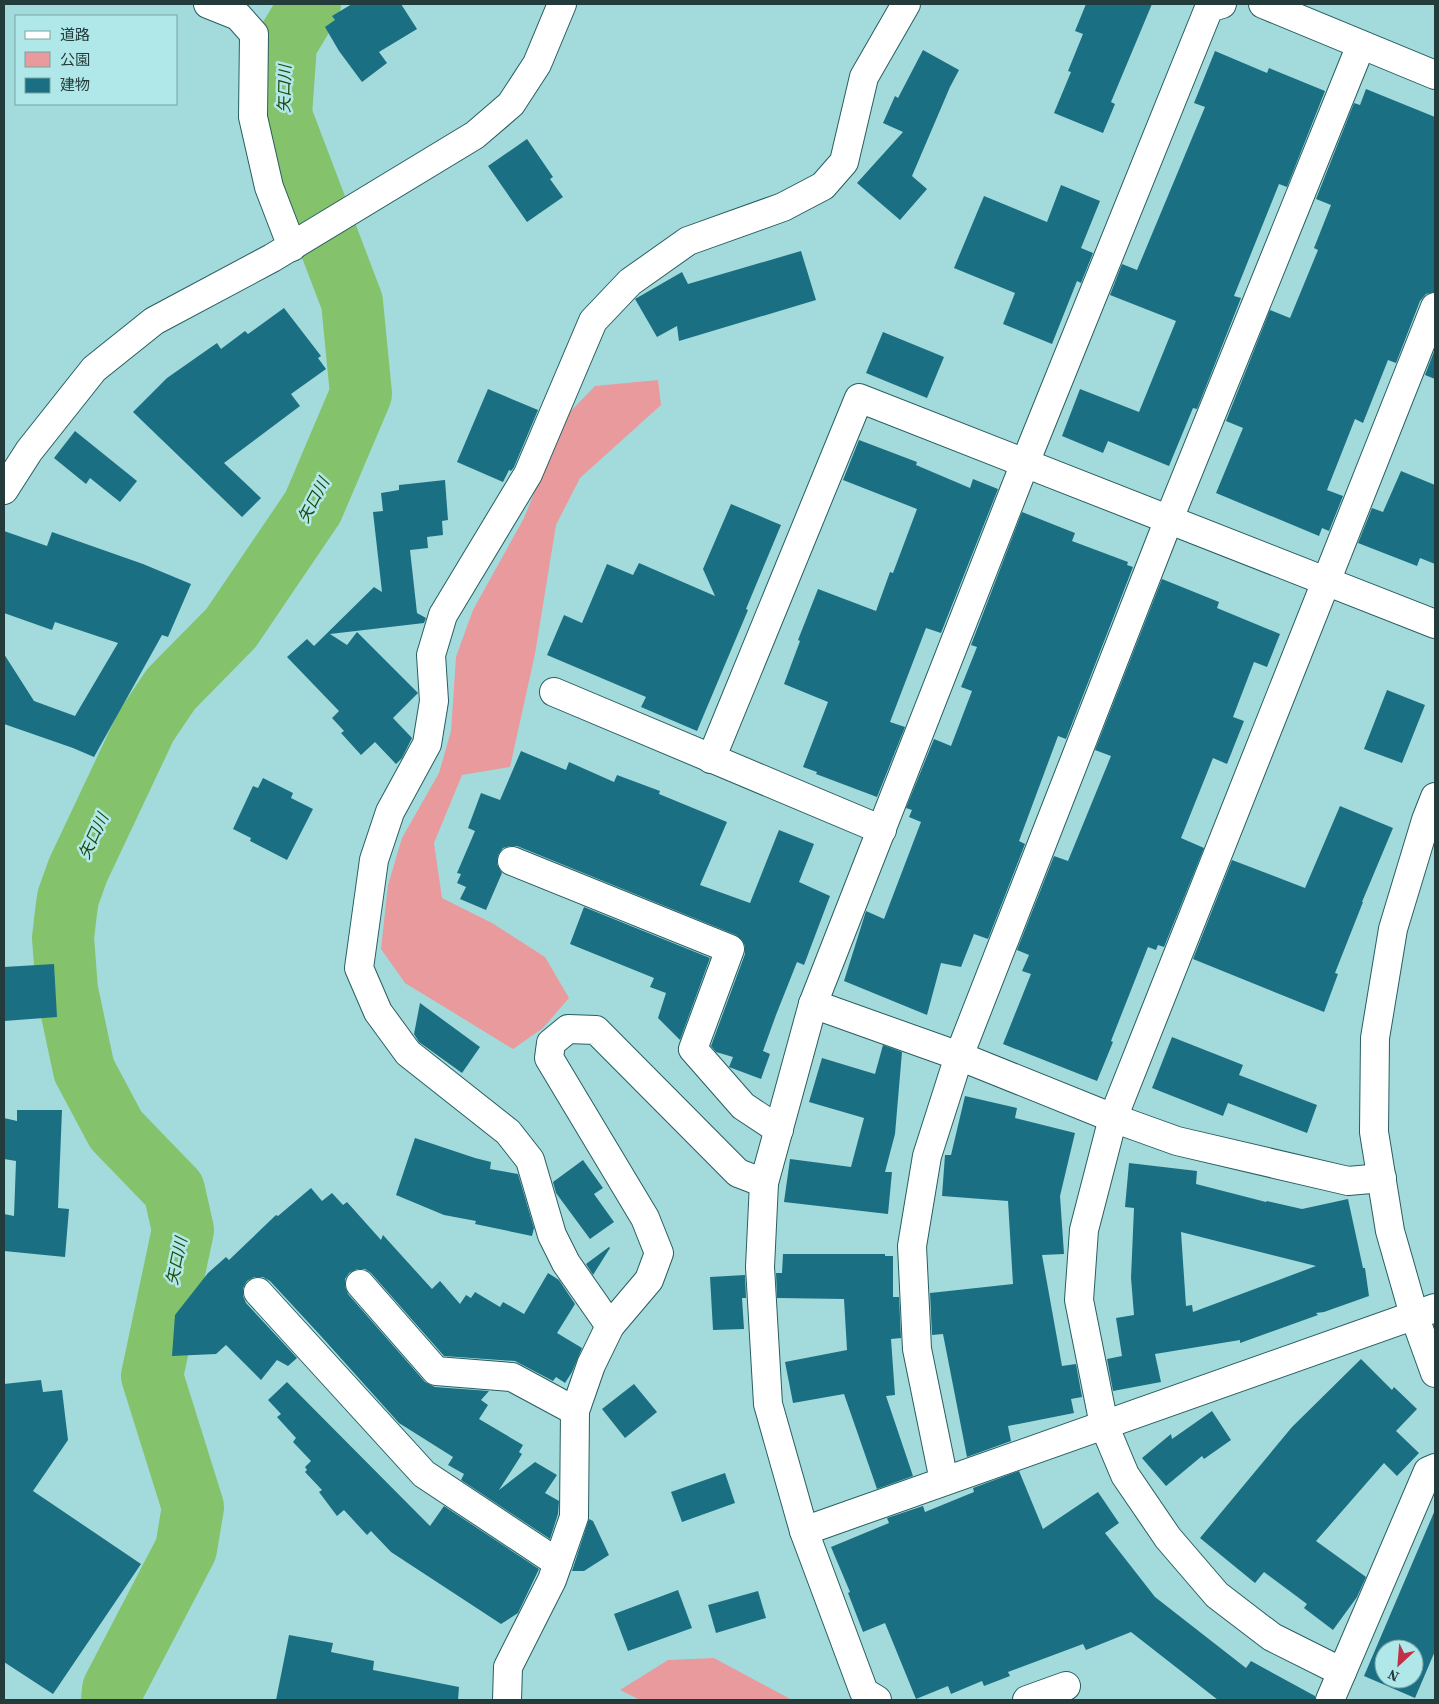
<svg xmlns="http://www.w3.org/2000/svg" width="1439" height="1704" font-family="'Source Serif 4','Noto Sans JP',serif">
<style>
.green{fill:#e99a9c}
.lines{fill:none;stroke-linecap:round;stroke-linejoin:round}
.river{stroke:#84c36c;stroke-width:62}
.building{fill:#1b6f83;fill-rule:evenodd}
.minor-casing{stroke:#285e60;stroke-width:30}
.tertiary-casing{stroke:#285e60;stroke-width:30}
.minor{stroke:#fff;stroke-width:28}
.tertiary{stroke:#fff;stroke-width:28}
.labels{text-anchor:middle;stroke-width:5;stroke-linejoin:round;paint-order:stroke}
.water-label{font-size:16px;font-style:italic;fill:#1f480b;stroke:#b0e8e9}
</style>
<rect width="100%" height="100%" fill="#a3dbdc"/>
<g class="green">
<path d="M658,380L661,405L580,478L556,525L535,654L510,767L462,775L434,843L442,898L492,923L545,957L569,998L543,1028L513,1049L405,983L381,949L388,885L402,838L439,773L451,731L456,657L473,610L524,518L565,417L595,386Z"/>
<path d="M714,1658L792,1700H640L620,1690L668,1660Z"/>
</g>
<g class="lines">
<path class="river" d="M112,1700L113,1689L186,1549L193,1507L152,1376L183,1230L174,1190L116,1130L84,1070L67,990L63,938L66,912L68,898L78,870L146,726L171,689L231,628L313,507L361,394L352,302L281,115L286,44L310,4"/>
</g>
<g class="building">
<path d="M352,4H401L417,29L379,52L387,63L362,82L339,51L325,27L335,20L332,16Z"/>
<path d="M1086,4H1152L1111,102L1115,104L1103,133L1054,113L1071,72L1068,71L1083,34L1075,31Z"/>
<path d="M923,50L959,70L950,87L912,176L927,189L900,220L857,183L903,132L883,123L895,96L898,98Z"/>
<path d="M1215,51L1267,73L1269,68L1325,91L1287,187L1279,184L1234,296L1241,298L1197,409L1193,408L1169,466L1108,441L1103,453L1062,436L1080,389L1139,412L1176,321L1110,295L1122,264L1137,270L1205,107L1194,103Z"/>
<path d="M1366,89L1435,117V292L1426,294L1420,301L1396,363L1388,360L1363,423L1355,419L1327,490L1343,496L1329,531L1322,528L1319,536L1216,493L1243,428L1226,421L1270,310L1290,318L1318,250L1314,248L1331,205L1316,199L1354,103L1360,105Z"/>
<path d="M527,139L553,177L550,179L563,197L527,222L488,166Z"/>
<path d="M1061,185L1100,201L1081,248L1093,253L1081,283L1077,281L1052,344L1003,324L1015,293L954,268L984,196L1047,222Z"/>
<path d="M801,251L816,300L679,341L677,326L657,337L635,299L682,272L688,284Z"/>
<path d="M284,308L321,356L318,358L326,369L291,394L300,406L224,463L261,498L242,517L133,412L167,378L217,343L221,349L245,331L248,334Z"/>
<path d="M883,332L944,357L927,398L866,373Z"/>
<path d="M1435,349V379L1425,375Z"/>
<path d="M488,389L538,410L514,467L511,471L509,470L503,482L457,462Z"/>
<path d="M75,431L137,481L120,502L90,478L86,484L54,458Z"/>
<path d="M859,440L917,462L916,465L970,488L973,479L998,489L941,633L926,628L890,722L905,727L877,797L816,774L817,772L803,767L828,702L784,684L800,641L798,640L818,589L876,611L890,572L893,573L917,509L843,480Z"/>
<path d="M1401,471L1435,485V564L1420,558L1417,566L1358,543L1372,508L1383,512Z"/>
<path d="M445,480L448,520L442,521L443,535L427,537L428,548L410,550L417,613L426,618L424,623L330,634L347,645L357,632L418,693L393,718L412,738L402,758L396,764L375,742L361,755L341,733L344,731L332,718L339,711L287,657L307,639L314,646L374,587L382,592L373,512L383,511L381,493L399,490V485Z"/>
<path d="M731,504L781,525L746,609L748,610L697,731L641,707L646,697L547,655L564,615L582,623L607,564L633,575L639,563L715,596L703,569Z"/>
<path d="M1022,512L1075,533L1072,541L1128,562L1127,565L1133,567L1066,739L1058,736L1019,841L1025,844L988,939L974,934L961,967L941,963L927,1015L844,981L866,911L884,919L921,822L909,817L912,810L906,808L934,739L951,746L972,691L961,687L977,647L971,645Z"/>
<path d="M4,531L47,546L52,532L143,564L191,584L168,637L162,635L94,757L73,748L4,724V654L34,701L75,716L118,643L55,622L52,630L4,613Z"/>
<path d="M1162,579L1219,602L1217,608L1280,634L1267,667L1254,662L1233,717L1244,721L1227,764L1213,758L1181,838L1204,848L1164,947L1158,945L1156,950L1148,947L1111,1041L1113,1042L1097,1081L1003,1044L1031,974L1022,971L1029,955L1017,950L1054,856L1068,861L1111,756L1095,750Z"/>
<path d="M1387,690L1425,705L1402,763L1364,749Z"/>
<path d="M521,751L566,770L569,762L614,782L617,775L660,791L659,794L727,822L700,885L750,903L779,830L814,844L799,882L830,896L804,965L797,962L776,1015L763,1051L770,1054L761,1079L729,1067L733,1057L716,1052L711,1046L745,954V946L742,940L736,935L517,846H510L503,848L498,855L497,864L502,873L486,910L460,899L466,887L457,883L461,874L457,873L475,831L468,828L481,793L500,800Z"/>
<path d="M263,778L293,793L291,798L313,809L287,860L250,841L251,838L233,829L253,786L258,788Z"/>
<path d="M1340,806L1393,828L1362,902H1363L1335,973L1338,974L1324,1012L1193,959L1232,860L1305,888Z"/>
<path d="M584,907L710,958L680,1040L658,1018L666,993L650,987L654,978L570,944Z"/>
<path d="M54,964L57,1017L4,1021V967Z"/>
<path d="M420,1003L480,1047L462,1073L419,1042L414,1034Z"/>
<path d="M1172,1037L1243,1065L1239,1075L1317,1105L1307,1133L1228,1103L1223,1116L1152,1088Z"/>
<path d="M883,1045L902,1052L895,1134L885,1172H892L888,1214L784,1202L790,1159L851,1167L864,1118L809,1102L822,1058L875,1074Z"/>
<path d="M965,1096L1017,1108L1015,1118L1075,1133L1060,1196L1064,1254L1042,1255L1062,1366L1076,1364L1082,1397L1071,1399L1074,1413L1008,1426L1011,1441L967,1457L943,1334L932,1335L930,1293L1013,1284L1008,1201L942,1196L945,1155H951Z"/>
<path d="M17,1110H62L58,1208L69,1209L65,1257L4,1251V1214L14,1216L16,1161L4,1159V1118L17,1121Z"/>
<path d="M415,1138L475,1158L491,1162L490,1169L518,1174L534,1228L532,1236L475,1224L476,1221L444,1215L396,1195Z"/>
<path d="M583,1160L603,1188L594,1194L614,1222L590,1239L556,1193L553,1182Z"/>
<path d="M1129,1163L1197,1171L1196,1184L1266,1202L1267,1201L1302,1209L1348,1199L1363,1268H1365L1369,1296L1324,1312L1316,1313L1318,1315L1240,1343V1340L1155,1354L1161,1382L1113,1391L1107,1359L1122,1356L1116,1318L1134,1315L1131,1278L1134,1208L1125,1207ZM1181,1232L1316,1266L1193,1312L1192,1305L1186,1306Z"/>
<path d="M311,1188L322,1201L332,1193L343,1205L347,1202L381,1240L383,1235L432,1289L440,1281L460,1304L466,1295L471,1298L475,1292L500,1307L503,1302L524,1314L548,1273L559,1280L575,1304L557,1333L582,1348L572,1372L565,1383L556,1377L553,1381L515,1361L444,1356L371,1273L365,1269H357L349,1273L345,1279V1287L348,1294L425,1382L435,1387L489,1391L481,1400L488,1405L479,1419L523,1445L519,1452L522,1454L499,1490L535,1462L557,1475L545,1493L559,1501L558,1514L550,1539L461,1480L464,1474L448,1465L453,1457L399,1423L320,1335L270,1281L263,1277H254L247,1281L243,1288V1296L246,1303L297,1358L288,1366L277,1360L261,1380L226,1345L216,1354L172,1356L175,1315L208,1273L226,1257L229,1260L276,1215L278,1216Z"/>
<path d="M609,1247L610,1248L593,1275L586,1264Z"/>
<path d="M783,1254H885V1256H893V1297H899L901,1338L891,1339L895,1395L886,1396L913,1476L877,1489L844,1394L793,1403L785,1362L847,1350L844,1299L777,1298L776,1273H782Z"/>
<path d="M745,1275L746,1298H742L744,1329L713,1330L710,1277Z"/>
<path d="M1361,1359L1392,1390L1394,1387L1417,1409L1396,1431L1419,1453L1397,1476L1384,1463L1316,1541L1366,1577L1357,1597L1333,1630L1304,1608L1307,1604L1264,1572L1255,1583L1200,1538L1292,1427Z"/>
<path d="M41,1380L43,1392L62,1390L68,1440L33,1491L141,1564L53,1694L4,1662V1384Z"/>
<path d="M287,1382L430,1526L444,1506L539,1569L518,1613L501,1624L391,1552L371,1531L367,1535L344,1510L337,1516L319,1492L322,1490L305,1472L307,1470L305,1467L311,1461L293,1442L296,1438L277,1417L281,1414L268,1400Z"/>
<path d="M634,1384L657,1412L625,1438L602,1409Z"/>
<path d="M1212,1411L1231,1440L1204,1459L1202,1456L1166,1486L1142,1458L1171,1434L1172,1439Z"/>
<path d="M1019,1471L1043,1529L1098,1492L1119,1523L1105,1533L1155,1597L1246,1668L1251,1661L1315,1696V1700H1218L1131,1632L1086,1650L1083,1644L1008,1672L1010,1676L984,1686L982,1681L951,1694L948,1686L916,1699L885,1623L863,1632L848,1593L850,1592L831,1547L889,1523L887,1518L923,1506L925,1512L974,1492L973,1488Z"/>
<path d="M725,1473L735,1503L682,1522L671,1492Z"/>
<path d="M1435,1510V1651L1415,1698L1364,1676ZM1384,1649H1414V1679H1384Z"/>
<path d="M589,1519L593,1521L609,1555L584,1571H572Z"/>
<path d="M678,1590L692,1628L628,1651L614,1614Z"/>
<path d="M758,1591L766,1618L716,1633L708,1605Z"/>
<path d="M289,1635L333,1643L331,1652L374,1661L373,1670L459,1687L458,1700H276Z"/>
</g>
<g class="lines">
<g class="minor-casing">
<g id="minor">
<path d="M208,4L238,16L254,34L253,117L269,187L292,247"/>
<path d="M1263,4L1435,75"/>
<path d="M4,490L29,451L94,369L154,321L272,258L475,135L511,104L537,64L562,4"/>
<path d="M554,692L882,830"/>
<path d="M711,759L859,398L1435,624"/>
<path d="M512,861L730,949L693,1049L743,1106L779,1130"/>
<path d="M813,1004L959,1056L1113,1118L1177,1141L1348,1181L1382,1178"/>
<path d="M360,1284L436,1371L512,1377L575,1411"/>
<path d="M258,1292L424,1474L558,1563"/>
<path d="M610,1326L566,1263L552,1235L530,1160L508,1132L408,1053L378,1012L359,968L374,860L390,812L427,744L434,701L431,655L443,615L528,474L593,321L630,282L688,241L783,207L823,186L844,162L864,77L906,4"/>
<path d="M944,1481L917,1349L912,1246L927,1156L959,1056L1169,519L1361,45"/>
<path d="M804,1531L1435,1308"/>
<path d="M1342,1672L1272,1637L1217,1595L1168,1538L1125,1475L1104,1425L1079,1300L1084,1230L1113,1118L1435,307"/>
<path d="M507,1700L508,1667L552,1580L574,1517L575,1411L591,1365L610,1326L649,1280L659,1253L645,1218L549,1058L551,1043L568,1029L596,1030L738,1173L764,1183"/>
<path d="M877,1700L864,1692L804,1531L768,1404L760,1267L764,1183L813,1004L1025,463L1209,8L1222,4"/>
<path d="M1027,1700L1066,1686"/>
<path d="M1330,1700L1428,1471L1435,1468"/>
</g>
</g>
<g class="tertiary-casing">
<path id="tertiary" d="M1435,797L1426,820L1393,929L1375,1038L1374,1132L1390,1231L1414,1315L1435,1373"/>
</g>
<use href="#minor" class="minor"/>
<use href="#tertiary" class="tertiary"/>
</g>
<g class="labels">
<g class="water-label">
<text transform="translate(284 89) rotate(-89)" y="6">矢口川</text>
<text transform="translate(313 500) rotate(-62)" y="6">矢口川</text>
<text transform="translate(93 836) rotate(-65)" y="6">矢口川</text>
<text transform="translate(176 1261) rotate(-78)" y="6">矢口川</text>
</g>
</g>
<rect width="1439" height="1704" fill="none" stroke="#243b3b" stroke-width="10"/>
<rect x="15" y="15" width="162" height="90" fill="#b0e8e9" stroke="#78a3a3"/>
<rect x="25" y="31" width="25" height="8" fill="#ffffff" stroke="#78a3a3"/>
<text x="60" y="40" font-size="15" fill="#243b3b">道路</text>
<rect x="25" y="52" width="25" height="15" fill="#e99a9c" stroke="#78a3a3"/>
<text x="60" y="65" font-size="15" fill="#243b3b">公園</text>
<rect x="25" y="78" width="25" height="15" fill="#1b6f83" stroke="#78a3a3"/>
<text x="60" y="90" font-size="15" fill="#243b3b">建物</text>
<g transform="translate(1399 1664) rotate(206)"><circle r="24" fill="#b0e8e9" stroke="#78a3a3"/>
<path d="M0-4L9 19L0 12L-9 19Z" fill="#c13046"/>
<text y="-8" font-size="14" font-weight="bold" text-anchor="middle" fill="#243b3b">N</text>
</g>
</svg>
